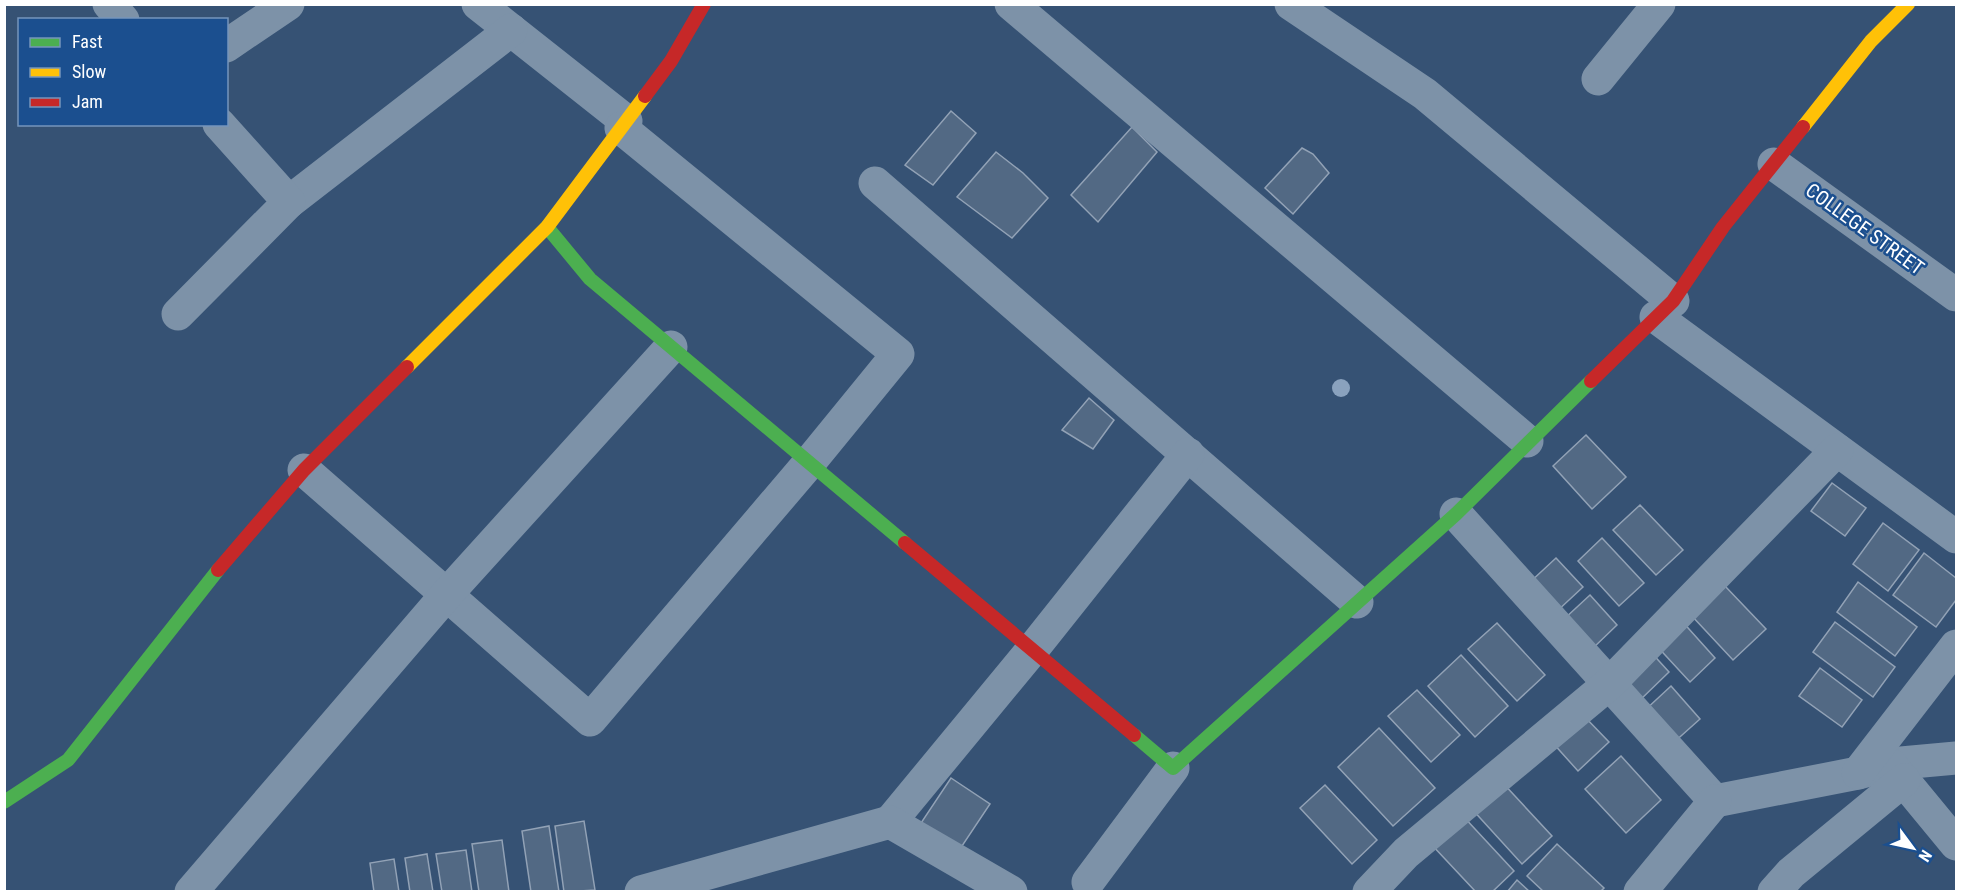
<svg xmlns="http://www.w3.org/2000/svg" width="1961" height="896" font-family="'Roboto Condensed',sans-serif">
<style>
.building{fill:#526984;stroke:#92a2b6;stroke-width:1.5}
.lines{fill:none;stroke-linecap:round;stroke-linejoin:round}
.street{stroke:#7d92a8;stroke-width:33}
.fast{stroke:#4caf50;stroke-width:14}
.slow{stroke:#ffc107;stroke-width:14}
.jam{stroke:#c62828;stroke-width:14}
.tree{fill:#8aa2be}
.labels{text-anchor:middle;stroke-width:5;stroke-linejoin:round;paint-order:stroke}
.street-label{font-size:20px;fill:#fff;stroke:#1b4f8f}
</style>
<rect width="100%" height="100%" fill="#365274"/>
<g class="building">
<path d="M951,111L976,133L933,185L905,165Z"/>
<path d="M1132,127L1157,152L1098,222L1071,195Z"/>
<path d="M1302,148L1313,154L1329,173L1293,214L1265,188Z"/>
<path d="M996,152L1023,173L1048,198L1012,238L957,197Z"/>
<path d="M1089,398L1114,420L1093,449L1062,430Z"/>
<path d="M1586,435L1626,477L1592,509L1553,466Z"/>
<path d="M1832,483L1866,508L1845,536L1811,511Z"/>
<path d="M1640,505L1683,550L1656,575L1613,530Z"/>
<path d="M1883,523L1919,550L1888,591L1853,564Z"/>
<path d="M1602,538L1644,583L1619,606L1578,561Z"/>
<path d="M1924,553L1956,578V600L1936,627L1893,595Z"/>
<path d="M1556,558L1583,587L1555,613L1528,584Z"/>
<path d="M1858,582L1917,627L1895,656L1837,612Z"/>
<path d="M1724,585L1766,629L1733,660L1691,615Z"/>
<path d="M1590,595L1617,625L1591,650L1563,620Z"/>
<path d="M1680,619L1715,658L1690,682L1654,643Z"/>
<path d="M1835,622L1895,667L1873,697L1813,652Z"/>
<path d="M1497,623L1545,675L1517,701L1468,649Z"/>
<path d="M1649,650L1669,672L1637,703L1616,681Z"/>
<path d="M1461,655L1508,706L1475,737L1428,686Z"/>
<path d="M1820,668L1862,700L1842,727L1799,696Z"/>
<path d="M1671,686L1700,719L1672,744L1643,712Z"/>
<path d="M1417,690L1460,735L1431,762L1388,716Z"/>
<path d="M1582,714L1609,742L1578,771L1552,742Z"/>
<path d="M1379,728L1435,788L1393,826L1338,767Z"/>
<path d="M1621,756L1661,800L1626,833L1585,789Z"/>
<path d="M951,778L990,804L958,852L919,826Z"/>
<path d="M1501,781L1552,836L1522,864L1471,808Z"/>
<path d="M1325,785L1377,840L1352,864L1300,808Z"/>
<path d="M1462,815L1514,871L1492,892H1476L1431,844Z"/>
<path d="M584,821L595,890L564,892L555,826Z"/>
<path d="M549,826L559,892H531L522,831Z"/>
<path d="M502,840L509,892H479L472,844Z"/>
<path d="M1557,844L1604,888L1600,892H1544L1527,876Z"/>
<path d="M466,850L472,892H442L436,854Z"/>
<path d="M427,854L433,892H410L405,858Z"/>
<path d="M394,859L399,892H374L370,863Z"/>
<path d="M1517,880L1530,892H1507Z"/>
</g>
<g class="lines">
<g class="street">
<path d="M109,4L123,20"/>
<path d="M478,4L626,121"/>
<path d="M1011,4L1527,441"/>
<path d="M1291,4L1425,94L1673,301"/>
<path d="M226,46L288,4"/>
<path d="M1598,79L1659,4"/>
<path d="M1774,164L1956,295"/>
<path d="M875,183L1357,602"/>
<path d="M289,202L511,30"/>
<path d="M178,314L289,202L219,124"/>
<path d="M1656,317L1956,537"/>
<path d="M304,470L590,720L809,463L898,354L621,128"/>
<path d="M1456,514L1715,801L1858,773L1890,764L1956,758"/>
<path d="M1890,764L1956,844"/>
<path d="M1858,773L1956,646"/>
<path d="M890,822L1032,650L1188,454"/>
<path d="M1088,882L1173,768"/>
<path d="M191,892L447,594L671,347"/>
<path d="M641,892L890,822L1011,892"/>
<path d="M1369,892L1406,853L1609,684L1837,450"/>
<path d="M1640,892L1715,801"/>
<path d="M1774,892L1791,873L1904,780"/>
</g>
<g class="fast">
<path d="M547,227L590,279L905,543"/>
<path d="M1134,735L1173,768L1456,514L1591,381"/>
<path d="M4,802L68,760L218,570"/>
</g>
<g class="slow">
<path d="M1803,127L1871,41L1908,4"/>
<path d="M407,367L547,227L645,96"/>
</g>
<g class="jam">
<path d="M645,96L671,61L704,4"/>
<path d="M1591,381L1673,301L1723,227L1803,127"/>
<path d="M905,543L1134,735"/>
<path d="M218,570L304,470L407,367"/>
</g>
</g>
<circle class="tree" cx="1341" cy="388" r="9"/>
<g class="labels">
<g class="street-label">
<text transform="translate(1865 229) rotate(36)" y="7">COLLEGE STREET</text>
</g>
</g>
<rect width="1961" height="896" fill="none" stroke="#ffffff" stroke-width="12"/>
<rect x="18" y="18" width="210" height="108" fill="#1b4f8f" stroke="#7695bc" stroke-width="1.5"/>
<rect x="30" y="38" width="30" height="9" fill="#4caf50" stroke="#7695bc" stroke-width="1.5"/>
<text x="72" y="48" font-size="18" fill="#ffffff">Fast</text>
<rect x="30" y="68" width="30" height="9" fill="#ffc107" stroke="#7695bc" stroke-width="1.5"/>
<text x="72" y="78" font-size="18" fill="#ffffff">Slow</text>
<rect x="30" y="98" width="30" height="9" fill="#c62828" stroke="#7695bc" stroke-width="1.5"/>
<text x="72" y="108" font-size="18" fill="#ffffff">Jam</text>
<g transform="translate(1913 848) rotate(123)" stroke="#1b4f8f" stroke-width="4.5" paint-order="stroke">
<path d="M0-4.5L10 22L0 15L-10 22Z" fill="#ffffff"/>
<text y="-9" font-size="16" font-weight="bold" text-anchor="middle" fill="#ffffff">N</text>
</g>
</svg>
